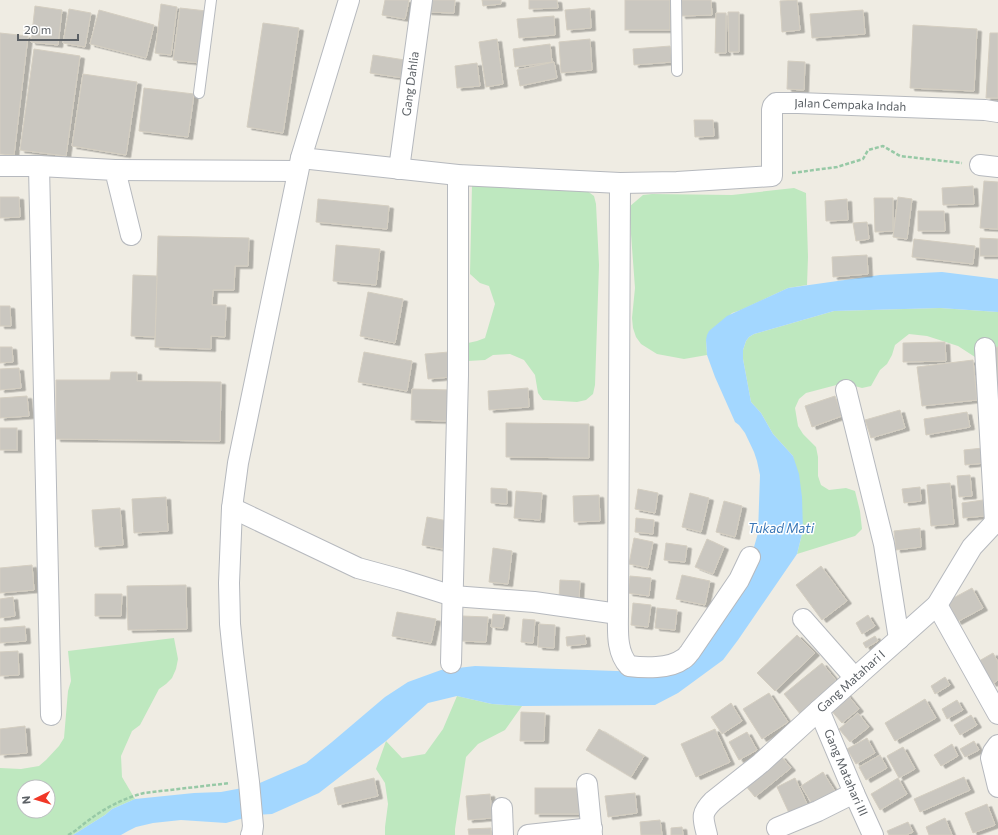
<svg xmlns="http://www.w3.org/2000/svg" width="998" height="835" font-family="Commissioner,sans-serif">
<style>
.green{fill:#bee8bf;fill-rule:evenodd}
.water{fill:#a3d7ff}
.building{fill:#cac7c0;stroke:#d4cec1;filter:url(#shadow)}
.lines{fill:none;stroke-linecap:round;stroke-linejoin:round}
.service-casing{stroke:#b6b9be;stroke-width:12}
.minor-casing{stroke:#b6b9be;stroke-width:22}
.path{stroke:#97c9a6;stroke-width:2.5;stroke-dasharray:4 2;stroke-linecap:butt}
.service{stroke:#fff;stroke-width:10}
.minor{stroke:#fff;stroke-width:20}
.labels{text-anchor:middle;stroke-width:3;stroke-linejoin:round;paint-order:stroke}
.street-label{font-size:12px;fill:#5b6065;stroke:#fff}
.water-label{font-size:13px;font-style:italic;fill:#3a77b7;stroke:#fff}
</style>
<defs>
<filter id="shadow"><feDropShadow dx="4.5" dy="2.5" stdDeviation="0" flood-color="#0004"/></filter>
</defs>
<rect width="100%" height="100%" fill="#efece3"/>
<g class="green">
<path d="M472,185L586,190L594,196L596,204L599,265L595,385L593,394L586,400L577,402L543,400L538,393L535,375L524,360L510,354L493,355L485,360L468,361V343L477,341L485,338L495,304L489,286L480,283L470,274Z"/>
<path d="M794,188L806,193L808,257L807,285L788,288L741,310L732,313L706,340L707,355L684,359L657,354L641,344L636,337L633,328L632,318L635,288L629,207L643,195L652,194L732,195Z"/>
<path d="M940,308L998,312V353L994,356L975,357L958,346L927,336L909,334L895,345L892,355L887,364L880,370L871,386L862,388L844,383L806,393L799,399L795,408L798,426L803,434L816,447L818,457V476L821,485L829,490L846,488L855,491L860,511L862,529L855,536L797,554L803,530L793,456L773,434L761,413L751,402L743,359V350L746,341L749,337L754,334L834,311Z"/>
<path d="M174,638L178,659L176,669L172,678L166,684L159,689L140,725L132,731L121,756L122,777L135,799L112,809L105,815L73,835H0V768L21,769L39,766L46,760L59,746L64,738L68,691L71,681L68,651ZM24,787H48V811H24Z"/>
<path d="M457,696L492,704L522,706L505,730L478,744L466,757L455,829V835H385V827L388,804L385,783L376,769L386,741L402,758L425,754L443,729Z"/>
</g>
<path class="water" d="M942,272L998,279V312L940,308L834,311L754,334L749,337L746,341L743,350V359L751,402L761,413L773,434L793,456L799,474L802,497L803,530L797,554L738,640L723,660L678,693L655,705L522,706L492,704L457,696L428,703L386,741L319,793L272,814L255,815L226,823L181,820L153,823L136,827L128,831L121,835H73L105,815L112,809L135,799L194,793L221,792L253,786L306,763L332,742L385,697L408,682L441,670L475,666L645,672L679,665L748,568L758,533L760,475L757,461L754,452L745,433L739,425L735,422L715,377L707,355L706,340L707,335L709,331L727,316L788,288L880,275Z"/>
<g class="building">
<path d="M385,0H409L405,19L382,15Z"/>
<path d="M427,0H455L454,13L427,12Z"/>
<path d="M482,0H501V4L483,6Z"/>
<path d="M529,0H557L558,8L529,9Z"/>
<rect x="625" y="0" width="45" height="30"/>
<path d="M680,0H711L712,15L681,16Z"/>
<path d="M797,0L800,30L782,32L780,1Z"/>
<path d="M161,4L177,7L171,55L155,53Z"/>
<path d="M35,6L62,10L58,45L31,42Z"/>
<path d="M180,8L207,11L200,63L173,60Z"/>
<path d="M590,8L591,28L567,30L565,10Z"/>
<path d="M69,9L91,13L85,47L63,43Z"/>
<path d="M99,10L154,25L146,58L90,44Z"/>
<path d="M863,10L865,34L812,38L810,14Z"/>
<path d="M728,12H739V52H729Z"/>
<path d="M716,13H726V53H715Z"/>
<path d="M554,16L555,35L519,38L517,19Z"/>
<path d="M263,23L299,28L283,133L247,127Z"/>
<path d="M913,25L977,29L974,91L910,88Z"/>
<path d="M0,33L28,36L14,155L0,154Z"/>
<path d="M990,33H998V98H986Z"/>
<path d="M497,39L503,84L486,87L479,42Z"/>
<path d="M590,39L592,70L561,73L559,42Z"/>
<path d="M550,44L552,62L515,67L513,49Z"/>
<path d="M670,46L672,62L634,65L633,49Z"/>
<path d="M34,49L80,56L66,156L20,150Z"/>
<path d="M373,55L405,60L403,78L370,73Z"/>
<path d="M788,61L805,62L804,90L787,89Z"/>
<path d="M554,62L557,78L520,86L517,70Z"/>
<path d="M477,63L480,86L457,88L455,66Z"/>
<path d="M83,74L137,82L126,155L72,146Z"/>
<path d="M144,88L194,94L188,137L139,131Z"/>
<path d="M694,120H713L714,136L695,137Z"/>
<path d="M984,181L998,182V229L980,228Z"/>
<path d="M973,186L974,204L943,205L942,188Z"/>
<path d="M0,197H19L20,217L0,218Z"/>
<path d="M898,197L912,199L907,239L893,237Z"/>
<path d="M874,198H893V231L875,232Z"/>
<path d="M318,199L389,206L387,229L316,222Z"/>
<path d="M847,199L848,220L826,221L825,201Z"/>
<path d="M918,211H944L945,231H918Z"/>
<path d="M867,222L869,239L856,241L853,223Z"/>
<path d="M158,236L249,238L248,266H235L234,290H213L212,305H226L225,337L211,336V349L155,347Z"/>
<path d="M980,238L998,239V256H980Z"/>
<path d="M914,239L975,246L973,264L912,257Z"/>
<path d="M336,245L380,249L376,285L333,281Z"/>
<path d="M867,255L868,274L833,277L832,257Z"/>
<path d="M133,275L157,276L155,337L131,336Z"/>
<path d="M368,292L403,299L395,343L360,336Z"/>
<path d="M0,306H10L11,326H0Z"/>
<path d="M945,342L946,361L903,362V343Z"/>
<path d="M0,347H12L13,362L0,363Z"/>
<path d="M998,347V396H993L988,348Z"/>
<path d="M364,352L412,361L407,391L358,382Z"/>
<path d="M449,352L451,377L428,379L425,354Z"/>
<path d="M973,360L977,400L922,406L917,367Z"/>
<path d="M19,368L21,388L0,390V369Z"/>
<path d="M111,372H137V381L221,382L220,441L56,439V380H110Z"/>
<path d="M528,388L529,407L489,410L488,391Z"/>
<path d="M412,389L451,390L450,421L411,420Z"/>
<path d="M27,396L29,416L0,418V398Z"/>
<path d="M835,396L842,416L812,427L805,406Z"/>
<path d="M900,410L905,428L871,438L865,420Z"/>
<path d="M967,412L970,427L926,435L924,419Z"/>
<path d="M506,423L589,424V458L506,457Z"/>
<rect x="0" y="428" width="17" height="22"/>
<path d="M983,448L985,463L965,465L964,450Z"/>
<path d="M970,475L972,496L959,497L957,476Z"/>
<path d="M950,483L954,524L931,526L927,485Z"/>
<path d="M920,487L921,501L904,503L902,489Z"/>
<path d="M491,488L507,489V504L491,503Z"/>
<path d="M638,489L658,493L655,513L635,509Z"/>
<path d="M516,491L542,493L540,520L514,518Z"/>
<path d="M690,493L709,498L701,532L682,527Z"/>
<path d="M599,495L600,521L574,522L573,496Z"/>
<path d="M166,497L168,531L134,533L132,499Z"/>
<path d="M983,500L984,516L963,518L962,503Z"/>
<path d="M724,501L742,506L735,537L716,532Z"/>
<path d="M120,508L123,545L95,547L92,510Z"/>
<path d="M427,517L448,521L443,549L422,545Z"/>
<path d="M636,518L654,520L653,534L635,532Z"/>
<path d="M920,528L921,547L896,550L894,531Z"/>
<path d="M634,538L653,542L648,568L629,564Z"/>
<path d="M707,539L724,547L713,574L695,567Z"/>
<path d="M666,543L687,546L685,562L664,560Z"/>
<path d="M493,548L512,551L508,584L489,582Z"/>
<path d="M32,565L34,590L0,593V568Z"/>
<path d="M821,566L847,601L822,620L796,585Z"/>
<path d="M682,575L710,581L705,605L676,599Z"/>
<path d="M630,576L651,578L649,596L628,593Z"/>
<path d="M560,580L580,581L579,599L559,598Z"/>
<path d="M186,585L187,629L128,630L127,586Z"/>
<path d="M972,588L983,608L957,622L946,602Z"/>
<path d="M95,594H122L121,616H95Z"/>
<path d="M13,597L15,616L0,618V599Z"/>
<path d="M633,603L651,605L648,627L631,625Z"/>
<path d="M657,608L677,610L675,630L655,628Z"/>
<path d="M397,612L436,619L431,643L392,636Z"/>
<path d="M493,614L505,615L503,628L491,627Z"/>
<path d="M868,615L875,626L862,634L856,623Z"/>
<path d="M463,616L488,617L486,642L461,641Z"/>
<path d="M523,619L535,620L533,643L521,642Z"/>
<path d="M539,624L555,625L554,648L538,647Z"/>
<path d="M25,626L26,641L0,643V628Z"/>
<path d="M585,635L586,644L567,646L566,637Z"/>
<path d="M797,635L815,653L775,691L757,673Z"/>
<path d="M875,636L878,641L866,648L863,643Z"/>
<path d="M18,651L19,675L0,676V652Z"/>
<path d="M993,653L998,662V680L992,684L979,661Z"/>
<path d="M822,663L839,684L801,715L784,694Z"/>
<path d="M945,677L950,685L935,694L931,686Z"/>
<path d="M769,693L788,722L762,739L743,709Z"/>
<path d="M846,693L859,709L842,723L829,708Z"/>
<path d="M925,699L936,718L895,741L885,723Z"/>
<path d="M957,700L963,710L947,719L942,709Z"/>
<path d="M731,703L742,721L722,734L711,717Z"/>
<path d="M521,712L545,713L544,741H520Z"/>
<path d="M858,713L869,727L850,742L839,729Z"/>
<path d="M971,715L977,725L960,735L954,725Z"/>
<path d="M25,726L27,753L0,755V729Z"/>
<path d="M599,729L644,756L631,777L586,750Z"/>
<path d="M715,729L730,762L696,777L681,744Z"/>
<path d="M747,732L757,750L739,760L729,742Z"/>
<path d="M867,738L875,753L856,764L847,749Z"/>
<path d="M974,741L979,750L965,757L960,749Z"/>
<path d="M952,744L958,756L941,766L934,755Z"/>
<path d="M903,747L915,769L899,778L887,756Z"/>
<path d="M880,755L887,768L866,780L859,767Z"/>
<path d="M781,756L791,768L755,797L745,785Z"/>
<path d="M823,772L836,793L814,807L801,786Z"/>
<path d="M964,777L970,790L920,812L914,799Z"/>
<path d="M374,778L378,796L338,805L334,788Z"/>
<path d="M795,778L807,804L789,813L777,787Z"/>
<path d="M898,778L907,794L880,810L871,794Z"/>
<rect x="535" y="788" width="44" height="26"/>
<path d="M635,793L637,813L608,817L605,796Z"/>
<path d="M490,794L492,818L468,820L466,796Z"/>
<path d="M987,804L995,825L973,833L965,813Z"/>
<path d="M945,818L952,835H929L926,827Z"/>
<path d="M660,820L662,835H641L640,822Z"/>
<path d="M908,822L913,832L906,835H889L887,831Z"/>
<path d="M682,827L683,835H671V828Z"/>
<path d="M491,828V835H469L468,829Z"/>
</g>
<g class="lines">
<g class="service-casing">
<g id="service">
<path d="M676,0L677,71"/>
<path d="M199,93L211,0"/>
</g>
</g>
<g class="minor-casing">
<g id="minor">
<path id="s1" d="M301,158L458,175L620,183L677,182L772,176V110L773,106L776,103H798L985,110L998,112"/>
<path d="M980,165L998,167"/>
<path d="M0,166H39L115,170L131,235"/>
<path d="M39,166L51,715"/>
<path id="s2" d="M399,169L422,0"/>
<path d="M115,170L298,171"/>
<path d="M620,183L618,614C618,631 616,652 629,666C644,668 670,669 683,659C686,658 688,654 690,652L739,580L750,557"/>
<path d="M985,348L995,522"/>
<path d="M846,390L884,544L899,639"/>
<path d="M232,508L358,568L402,580L453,596L534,602L618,614"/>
<path d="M937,605L998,714"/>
<path d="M803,619L855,678"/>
<path d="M451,663L458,375V175"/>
<path id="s3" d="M819,710L854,793L873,835"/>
<path d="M998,745L993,752L991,758L998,787"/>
<path d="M587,784L592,835"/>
<path d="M502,808L503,835"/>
<path d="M777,828L818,811L854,793"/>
<path d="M251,835L252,833L253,826L249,782L233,653L230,624L229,583L232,508L238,463L301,158L349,0"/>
<path d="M528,835L592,828"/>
<path id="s4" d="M707,835C703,818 700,814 713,801L761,763L819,710L937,605L972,547L998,519"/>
</g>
</g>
<g class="path">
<path d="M792,173L837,167L863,159L868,150L883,146L900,156L962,163"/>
<path d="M68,835C76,831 82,825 89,820C105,808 124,798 144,793L230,783"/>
</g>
<use href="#service" class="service"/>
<use href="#minor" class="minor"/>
</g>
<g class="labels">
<g class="street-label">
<text dy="4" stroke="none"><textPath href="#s2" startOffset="86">Gang Dahlia</textPath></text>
<text dy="4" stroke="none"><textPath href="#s1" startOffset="621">Jalan Cempaka Indah</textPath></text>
<text dy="4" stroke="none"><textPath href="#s4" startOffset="220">Gang Matahari I</textPath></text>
<text dy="4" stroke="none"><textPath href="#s3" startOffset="68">Gang Matahari III</textPath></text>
</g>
<g class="water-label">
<text x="781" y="533">Tukad Mati</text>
</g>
</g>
<g transform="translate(36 799) rotate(265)"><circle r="19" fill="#ffffff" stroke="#bdbfc1"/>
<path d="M0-3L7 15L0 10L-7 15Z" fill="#f13727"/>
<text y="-6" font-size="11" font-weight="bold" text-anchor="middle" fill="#5b6065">N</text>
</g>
<path d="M18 34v6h60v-6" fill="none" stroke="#5b6065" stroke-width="2"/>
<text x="24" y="34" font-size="12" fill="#5b6065" stroke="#ffffff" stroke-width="3" paint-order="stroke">20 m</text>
</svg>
